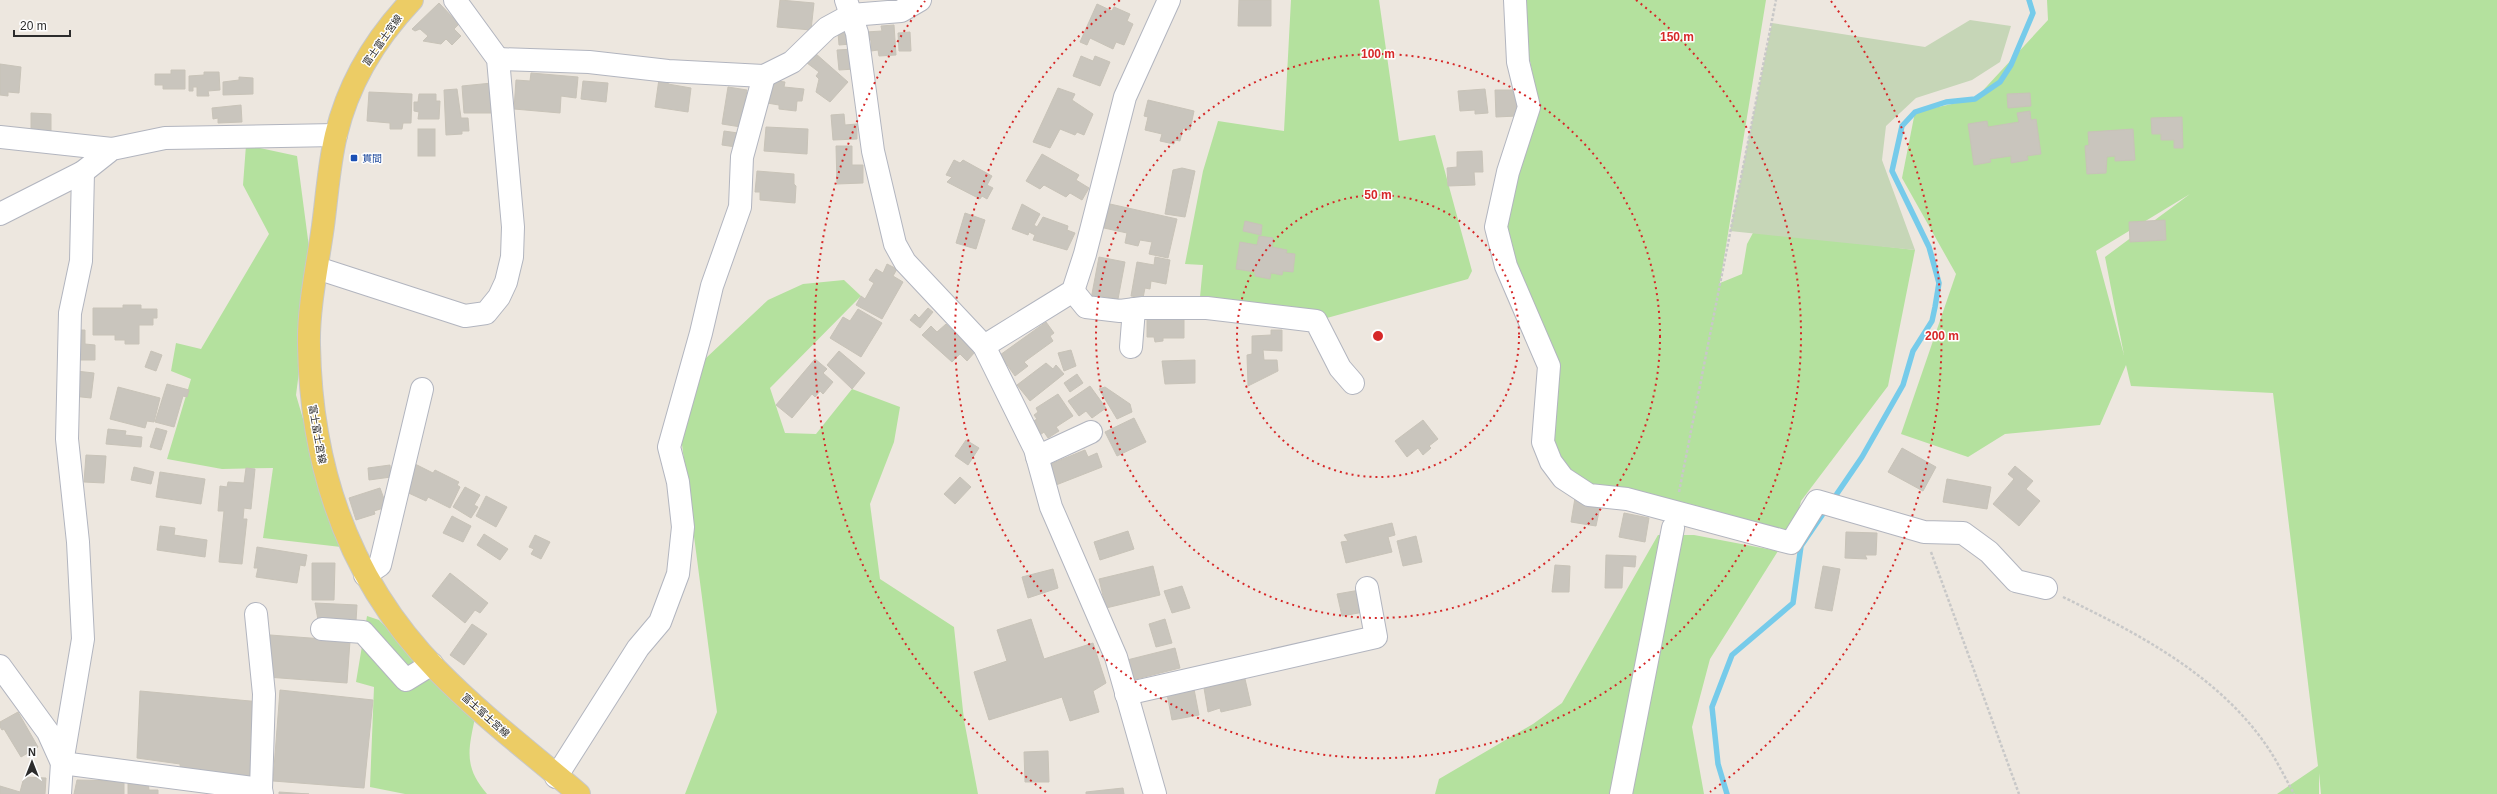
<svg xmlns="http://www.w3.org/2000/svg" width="2497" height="794" font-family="Arial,'Noto Sans JP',sans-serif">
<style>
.green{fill:#b4e19e;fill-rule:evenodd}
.cemetery{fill:#c6d6b7}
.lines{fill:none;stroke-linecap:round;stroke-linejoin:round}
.stream{stroke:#76cbea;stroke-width:5.5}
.building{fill:#c9c5bd;stroke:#c8c3b8}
.minor-casing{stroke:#b2b5bf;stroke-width:24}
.major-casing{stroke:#c8c8c8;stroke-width:24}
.path{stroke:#c8c8c8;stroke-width:2.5;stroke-dasharray:3 2;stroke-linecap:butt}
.minor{stroke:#fff;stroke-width:22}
.major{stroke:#eccc65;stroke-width:22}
.ring{fill:none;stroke:#d62828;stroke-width:2;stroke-dasharray:2 4}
.transit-dot{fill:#1a4fb4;stroke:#fff;stroke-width:1.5}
.labels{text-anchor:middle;stroke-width:3;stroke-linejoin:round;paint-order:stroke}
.street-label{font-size:10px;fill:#2c2c2c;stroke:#fff}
.transit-label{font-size:10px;fill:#164399;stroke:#fff;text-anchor:start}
.centre{fill:#d62828;stroke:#fff;stroke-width:2}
.ring-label{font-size:12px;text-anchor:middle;font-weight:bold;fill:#d62828;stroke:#fff;stroke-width:3;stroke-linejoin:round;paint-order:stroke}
</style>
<rect width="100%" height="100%" fill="#ede7df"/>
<g class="green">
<path d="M1291,0H1379L1399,141L1435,135L1472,271L1468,279L1316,321L1199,308L1203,265L1185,264L1203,171L1218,121L1284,131Z"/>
<path d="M1523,0H1766L1720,283L1742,274L1747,244L1754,231L1915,250L1888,386L1801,501L1791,543L1579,489L1548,446L1557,375L1516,287L1507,225L1535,86L1528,51Z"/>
<path d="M2047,0H2497V794H2321L2319,773V794H2277L2318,766L2273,393L2131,386L2126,365L2100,425L2005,434L1968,457L1901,434L1956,274L1902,178L1915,112L1975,99L2048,20ZM2190,194L2105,257L2124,355L2096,251Z"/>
<path d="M246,145L297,156L312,270L296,395L341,547L263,538L273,468L222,469L167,459L191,379L171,371L176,343L201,349L269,234L243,185Z"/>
<path d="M844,280L861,296L770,388L785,433L816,434L852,389L900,407L894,442L870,504L880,579L954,627L964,720L978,794H685L717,712L678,414L706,358L768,300L803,284Z"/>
<path d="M1658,535H1694L1778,551L1710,659L1692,727L1704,794H1435L1439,779L1533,724L1562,703Z"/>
<path d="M367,616L379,620L475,718C468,751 464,767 487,794H405L370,787L374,687L356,682Z"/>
</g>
<path class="cemetery" d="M1970,20L2011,26L2000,62L1972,80L1916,98L1886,126L1882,160L1915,250L1730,231L1772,23L1925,47Z"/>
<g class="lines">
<g class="stream">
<path d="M1832,501L1862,457L1903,385L1913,351L1932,321L1935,307L1939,283L1929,247L1892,171L1902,126L1915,112L1946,102L1975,99L2000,82L2011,65L2033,13L2029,0"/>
<path d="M1727,794L1718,764L1712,707L1732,655L1793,603L1801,546L1827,508"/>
</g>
</g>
<g class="building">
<path d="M780,0L814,3L811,30L777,27Z"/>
<path d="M1239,0H1271V26H1238Z"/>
<path d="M439,3L459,24L454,29L461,36L452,45L446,39L441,44L423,41L428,36L420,29L415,31L412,29Z"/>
<path d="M1097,4L1112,11L1114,7L1130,14L1127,21L1133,24L1124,45L1116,42L1113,49L1090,38L1087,45L1080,42Z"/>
<path d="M894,25L896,55L879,56L878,50L871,51V40H867L866,32L882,31L881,26Z"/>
<path d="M850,32L851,44L839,45L838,33Z"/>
<path d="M910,32L911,51H899L898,33Z"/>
<path d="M854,49L855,69L839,70L837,50Z"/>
<path d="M815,53L848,82L830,102L816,92L819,79L816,76L819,72L807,63Z"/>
<path d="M1081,56L1093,61L1095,56L1110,62L1100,86L1073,76Z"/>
<path d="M0,64L21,67L19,93L8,92V96L0,95Z"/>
<path d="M171,70H185V89H163V85H155V74H171Z"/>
<path d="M204,72H219L220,90L208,91L209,96H197V87H193V91H189V76L204,75Z"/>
<path d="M531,73L578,77L576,98L561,96L560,113L514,109L516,80L530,81Z"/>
<path d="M239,77L253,78V94L223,95V82L239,80Z"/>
<path d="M659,79L669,80L668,84L691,88L688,112L655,107Z"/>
<path d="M770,80L785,82L784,87L804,89L802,101H797L796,111L779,109V105L767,103Z"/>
<path d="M583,81L608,83L606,102L581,99Z"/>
<path d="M492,83L495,113H464L462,86Z"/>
<path d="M728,87L747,90L741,127L722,124Z"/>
<path d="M1058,88L1075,94L1072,100L1093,114L1084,135L1077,132L1075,135L1060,129L1050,148L1033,142Z"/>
<path d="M457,89L461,118H468L469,131H462V134L446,135L444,90Z"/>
<path d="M1485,89L1488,113L1475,114V110L1460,111L1458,91Z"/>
<path d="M1495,90H1517V116L1496,117Z"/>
<path d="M369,92L412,94L411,123H403L402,129H390V123L367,121Z"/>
<path d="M2030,93L2031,106L2008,108L2007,94Z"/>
<path d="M419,94H436V101H440L439,119H418L419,112L414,111V102H418Z"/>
<path d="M1148,100L1194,111L1190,130L1183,128L1180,141L1175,140L1174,144L1160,141L1162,134L1145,130L1148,117L1144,116Z"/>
<path d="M241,105L242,122L218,123V118L213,119L212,108Z"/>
<path d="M2030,111L2031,120L2036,119L2041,154L2027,156L2028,160L2011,163V156L1990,159L1991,162L1974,165L1968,124L1987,121L1988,127L2019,122L2017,113Z"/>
<path d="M31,113L51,114V134L31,132Z"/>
<path d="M844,114L845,125L857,124V139L833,140L831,115Z"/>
<path d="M2182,117L2183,148H2174V140H2161V134H2152L2151,118Z"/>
<path d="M766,127L808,129L807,154L764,151Z"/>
<rect x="418" y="129" width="17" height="27"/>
<path d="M2133,129L2135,160L2115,161V156L2107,157L2106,173L2087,174L2085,146L2089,145L2088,132Z"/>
<path d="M724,131L738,133L736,147L722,145Z"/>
<path d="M836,146H852V165H863V183L837,184Z"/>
<path d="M1482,151L1483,172H1474L1475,185L1448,186L1447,168L1457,167V152Z"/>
<path d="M1042,154L1079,175L1076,180L1089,188L1082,200L1070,193L1066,197L1044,185L1040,189L1026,181Z"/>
<path d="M954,160L960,163L963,160L992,176L987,185L993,188L987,199L982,196L980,199L947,182L952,177L946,175Z"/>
<path d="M1182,168L1195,171L1185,217L1165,214L1173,170Z"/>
<path d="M757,171L794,174V184L796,186L795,203L760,200V192H755Z"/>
<path d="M1022,204L1040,214L1034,225L1037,227L1043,217L1068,226L1067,230L1075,233L1067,250L1033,240L1035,235L1029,232L1028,235L1012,229Z"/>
<path d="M1110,204L1177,219L1168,258L1149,254L1152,242L1140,240L1138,246L1125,243L1127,233L1104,228Z"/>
<path d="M965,213L985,220L976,249L956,243Z"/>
<path d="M2165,220L2166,240L2130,242L2129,222Z"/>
<path d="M1245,221L1262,225L1261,235L1243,231Z"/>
<path d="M1259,236L1273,238L1272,247L1287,250L1286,253L1295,254L1293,272L1283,271L1282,275L1271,273L1270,279L1255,276V272L1236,269L1240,242L1257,245Z"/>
<path d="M1099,257L1125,262L1118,299L1100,296L1099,301L1091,299Z"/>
<path d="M1155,257L1170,260L1166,284L1151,281L1150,289L1145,288L1143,298L1131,296L1137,262L1154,265Z"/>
<path d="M887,264L897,269L893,276L903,282L882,319L856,305L861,296L865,299L874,283L869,280L876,269L883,273Z"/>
<path d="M123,305H141V309H157V318H153V325H139V344H125V340H115V335H93V308H123Z"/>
<path d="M928,308L933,312L920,328L910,320L915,314L919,318Z"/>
<path d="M858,309L882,323L861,357L830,338L843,317L850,321Z"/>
<path d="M1184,315V338H1163V341L1155,342L1154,337H1147V316Z"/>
<path d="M1046,322L1054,333L1050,336L1053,341L1024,362L1028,366L1015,376L1000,355Z"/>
<path d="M946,324L975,352L967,361L960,354L952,362L922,335L931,326L937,332Z"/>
<path d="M77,330H85V344L95,345V360H76Z"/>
<path d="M1271,330H1282V351L1263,350L1264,360H1277L1278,371L1248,386L1247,355L1252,354V336L1271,335Z"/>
<path d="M1071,350L1076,366L1064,371L1058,353Z"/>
<path d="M151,351L162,355L156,371L145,367Z"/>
<path d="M839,351L865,373L852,389L827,365Z"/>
<path d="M815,359L827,369L823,373L833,382L823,394L820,391L815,397L812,394L792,418L776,405Z"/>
<path d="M1195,360V383L1165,384L1162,361Z"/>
<path d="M1046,363L1053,369L1056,365L1064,374L1030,401L1017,385Z"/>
<path d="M76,371L94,373L91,398L72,396Z"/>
<path d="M1077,374L1083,383L1070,392L1064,383Z"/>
<path d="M167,384L189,390L187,397L183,396L174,427L155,422Z"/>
<path d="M1090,386L1106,408L1092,418L1086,411L1079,416L1068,401Z"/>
<path d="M118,387L160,398L154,422L147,421L145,428L110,419Z"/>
<path d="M1105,387L1130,404L1132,412L1117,419L1099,389Z"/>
<path d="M1058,394L1073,416L1056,427L1059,431L1048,438L1044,432L1040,435L1032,422L1037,419L1034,415L1038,412L1036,408Z"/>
<path d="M1134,418L1146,442L1117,456L1105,432Z"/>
<path d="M1423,420L1438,439L1429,446L1431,448L1423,455L1418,448L1407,457L1395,441Z"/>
<path d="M156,428L167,431L161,450L150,447Z"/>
<path d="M108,429L126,431L125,435L142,437L141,447L106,444Z"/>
<path d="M966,440L979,448L968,465L955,456Z"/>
<path d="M1902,448L1936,467L1923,491L1888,472Z"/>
<path d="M1085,450L1088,457L1097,453L1102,467L1056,485L1048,465Z"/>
<path d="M86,455L106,456L104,483L84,482Z"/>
<path d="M415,464L433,473L435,470L459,482L457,485L460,487L450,508L428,497L426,501L402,490Z"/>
<path d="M390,465L391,477L369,480L368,468Z"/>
<path d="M2015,466L2033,481L2026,489L2040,501L2019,526L1993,504L2014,479L2008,474Z"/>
<path d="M134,467L154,472L151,484L131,480Z"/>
<path d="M246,468L255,469L251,509L244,508L243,519H247L242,564L219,562L224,511H218L220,486L227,487L228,482L244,483Z"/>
<path d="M160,472L205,479L201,504L156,497Z"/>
<path d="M960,477L971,487L955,504L944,494Z"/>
<path d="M1947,479L1991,487L1987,509L1943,502Z"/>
<path d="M465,487L480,495L474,505L478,507L471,518L453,507Z"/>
<path d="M380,488L387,507L374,511L375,514L356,520L349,498Z"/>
<path d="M486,496L507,507L496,527L476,516Z"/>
<path d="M1575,498L1601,502L1596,526L1571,522Z"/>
<path d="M1624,513L1649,518L1645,542L1619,537Z"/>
<path d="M452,516L471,526L463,542L443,533Z"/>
<path d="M1392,523L1395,535L1388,537L1392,552L1346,563L1341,542L1348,541L1344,535Z"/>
<path d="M160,526L175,528L174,535L207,540L205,557L157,550Z"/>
<path d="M1128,531L1134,549L1100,560L1094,542Z"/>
<path d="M1846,532L1877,533L1876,555H1865L1867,559L1845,558Z"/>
<path d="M484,534L508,549L500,560L477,545Z"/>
<path d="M535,535L550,542L541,559L531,554L534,549L529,547Z"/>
<path d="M1416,536L1422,562L1403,566L1397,541Z"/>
<path d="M257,547L307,555L305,566L300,565L297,583L256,577L258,568H254Z"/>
<path d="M1606,555L1636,556L1635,567L1623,566L1622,588H1605Z"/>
<path d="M312,563H335L334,600H312Z"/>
<path d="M1555,565L1570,566L1569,592H1552Z"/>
<path d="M1153,566L1160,595L1106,608L1099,579Z"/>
<path d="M1823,566L1840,569L1832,611L1815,608Z"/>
<path d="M1053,569L1058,588L1028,598L1022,577Z"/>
<path d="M450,573L488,603L480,613L475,610L465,623L432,596Z"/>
<path d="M1182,586L1190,608L1172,613L1164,591Z"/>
<path d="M1360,590L1364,612L1342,616L1337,594Z"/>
<path d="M315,603L357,605L356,621L318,620Z"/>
<path d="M1031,619L1044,659L1093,643L1106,683L1093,691L1099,712L1070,721L1062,697L989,720L974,672L1007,661L997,630Z"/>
<path d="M1165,619L1172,643L1156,647L1149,624Z"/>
<path d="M472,624L487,634L464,665L450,655Z"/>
<path d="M270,635L350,641L347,683L267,677Z"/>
<path d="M1175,648L1180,668L1132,680L1127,660Z"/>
<path d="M1245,679L1251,705L1221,712L1220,708L1208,712L1204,688Z"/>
<path d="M1194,689L1199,715L1172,720L1167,694Z"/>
<path d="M280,690L373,700L364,788L273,781Z"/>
<path d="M140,691L261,702L255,779L181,777L180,764L137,758Z"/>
<path d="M18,712L38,747L21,757L4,729L2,730L0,727V722Z"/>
<path d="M1048,751L1049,782H1025L1024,752Z"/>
<path d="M24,777L46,778L45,794H0V786L20,792Z"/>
<path d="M77,780L124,781V794H74Z"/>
<path d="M128,782H148L149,790H158V794H128Z"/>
<path d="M1123,788L1124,794H1086V792Z"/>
<path d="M279,792L309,794H279Z"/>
</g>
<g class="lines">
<g class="minor-casing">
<g id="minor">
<path d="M846,0L857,33L873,151L895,244L905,262L984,346L1035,449L1051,507L1116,657L1155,794"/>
<path d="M1515,0L1518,62L1529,107L1508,172L1496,227L1506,266L1549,366L1543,442L1551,462L1563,478L1589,495L1627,499L1791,543L1817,501L1924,532L1963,533L1989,552L2016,581L2046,588"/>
<path d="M498,59L589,62L668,71L764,76L792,62L827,28L851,15L901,11L920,0"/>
<path d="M0,137L112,149"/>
<path d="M0,214L83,172L112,149L165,138L336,135"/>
<path d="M317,268L465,316L486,313L499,297L506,282L512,257L513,227L498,59L455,0"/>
<path d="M1073,291L1086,307L1120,311L1143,308H1207L1316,321L1340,368L1353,383"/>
<path d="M984,346L1073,291L1085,254L1125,97L1169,0"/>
<path d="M1131,347L1134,309"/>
<path d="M1037,457L1091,432"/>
<path d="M365,575L380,565L422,389"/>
<path d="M256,614L264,694L261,789"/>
<path d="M322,629L363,632L406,680L432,664"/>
<path d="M0,666L48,732L62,763L261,789L262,794"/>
<path d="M1126,694L1376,637L1367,588"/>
<path d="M556,777L638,648L660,622L678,574L683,527L678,482L669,447L701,333L712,286L740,207L742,157L764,76"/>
<path d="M60,794L62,763L83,639L78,542L67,439L70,313L81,261L83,172"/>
<path d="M1621,794L1673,528"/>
</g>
</g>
<g class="major-casing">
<path id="major" d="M412,0C376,38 348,84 336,135C329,164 327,196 323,226C318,263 308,308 309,345C311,469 349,580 437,670C481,715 531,753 579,794"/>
</g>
<g class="path">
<path d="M1679,492L1776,0"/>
<path d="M1931,552L2019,794"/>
<path d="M2063,597C2141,635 2224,678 2272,754C2280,767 2287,781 2294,794"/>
</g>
<use href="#minor" class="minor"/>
<use href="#major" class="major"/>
</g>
<g class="ring">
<circle cx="1378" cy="336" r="141"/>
<circle cx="1378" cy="336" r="282"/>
<path d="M1636 0A423 423 0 1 1 1120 0"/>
<path d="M1046 792A564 564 0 0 1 925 1M1831 1A564 564 0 0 1 1710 792"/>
</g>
<rect class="transit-dot" x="350" y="154" width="8" height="8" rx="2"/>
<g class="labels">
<g class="street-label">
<text transform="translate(382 40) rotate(-55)" y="4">富士富士宮線</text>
<text transform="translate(318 434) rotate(80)" y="4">富士富士宮線</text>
<text transform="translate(486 715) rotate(42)" y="4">富士富士宮線</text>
</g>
<g class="transit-label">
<text x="362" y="162">貫間</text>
</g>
</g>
<circle cx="1378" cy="336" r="6" class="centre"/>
<g class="ring-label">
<text x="1677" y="41">150 m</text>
<text x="1378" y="58">100 m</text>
<text x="1378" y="199">50 m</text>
<text x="1942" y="340">200 m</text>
</g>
<g transform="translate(32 762)" stroke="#ffffff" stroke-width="3" paint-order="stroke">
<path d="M0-3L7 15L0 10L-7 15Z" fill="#2c2c2c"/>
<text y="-6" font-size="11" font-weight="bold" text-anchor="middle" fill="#2c2c2c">N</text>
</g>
<path d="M14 30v6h56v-6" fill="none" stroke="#2c2c2c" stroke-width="2"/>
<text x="20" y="30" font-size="12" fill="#2c2c2c" stroke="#ffffff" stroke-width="3" paint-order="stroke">20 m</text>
</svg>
